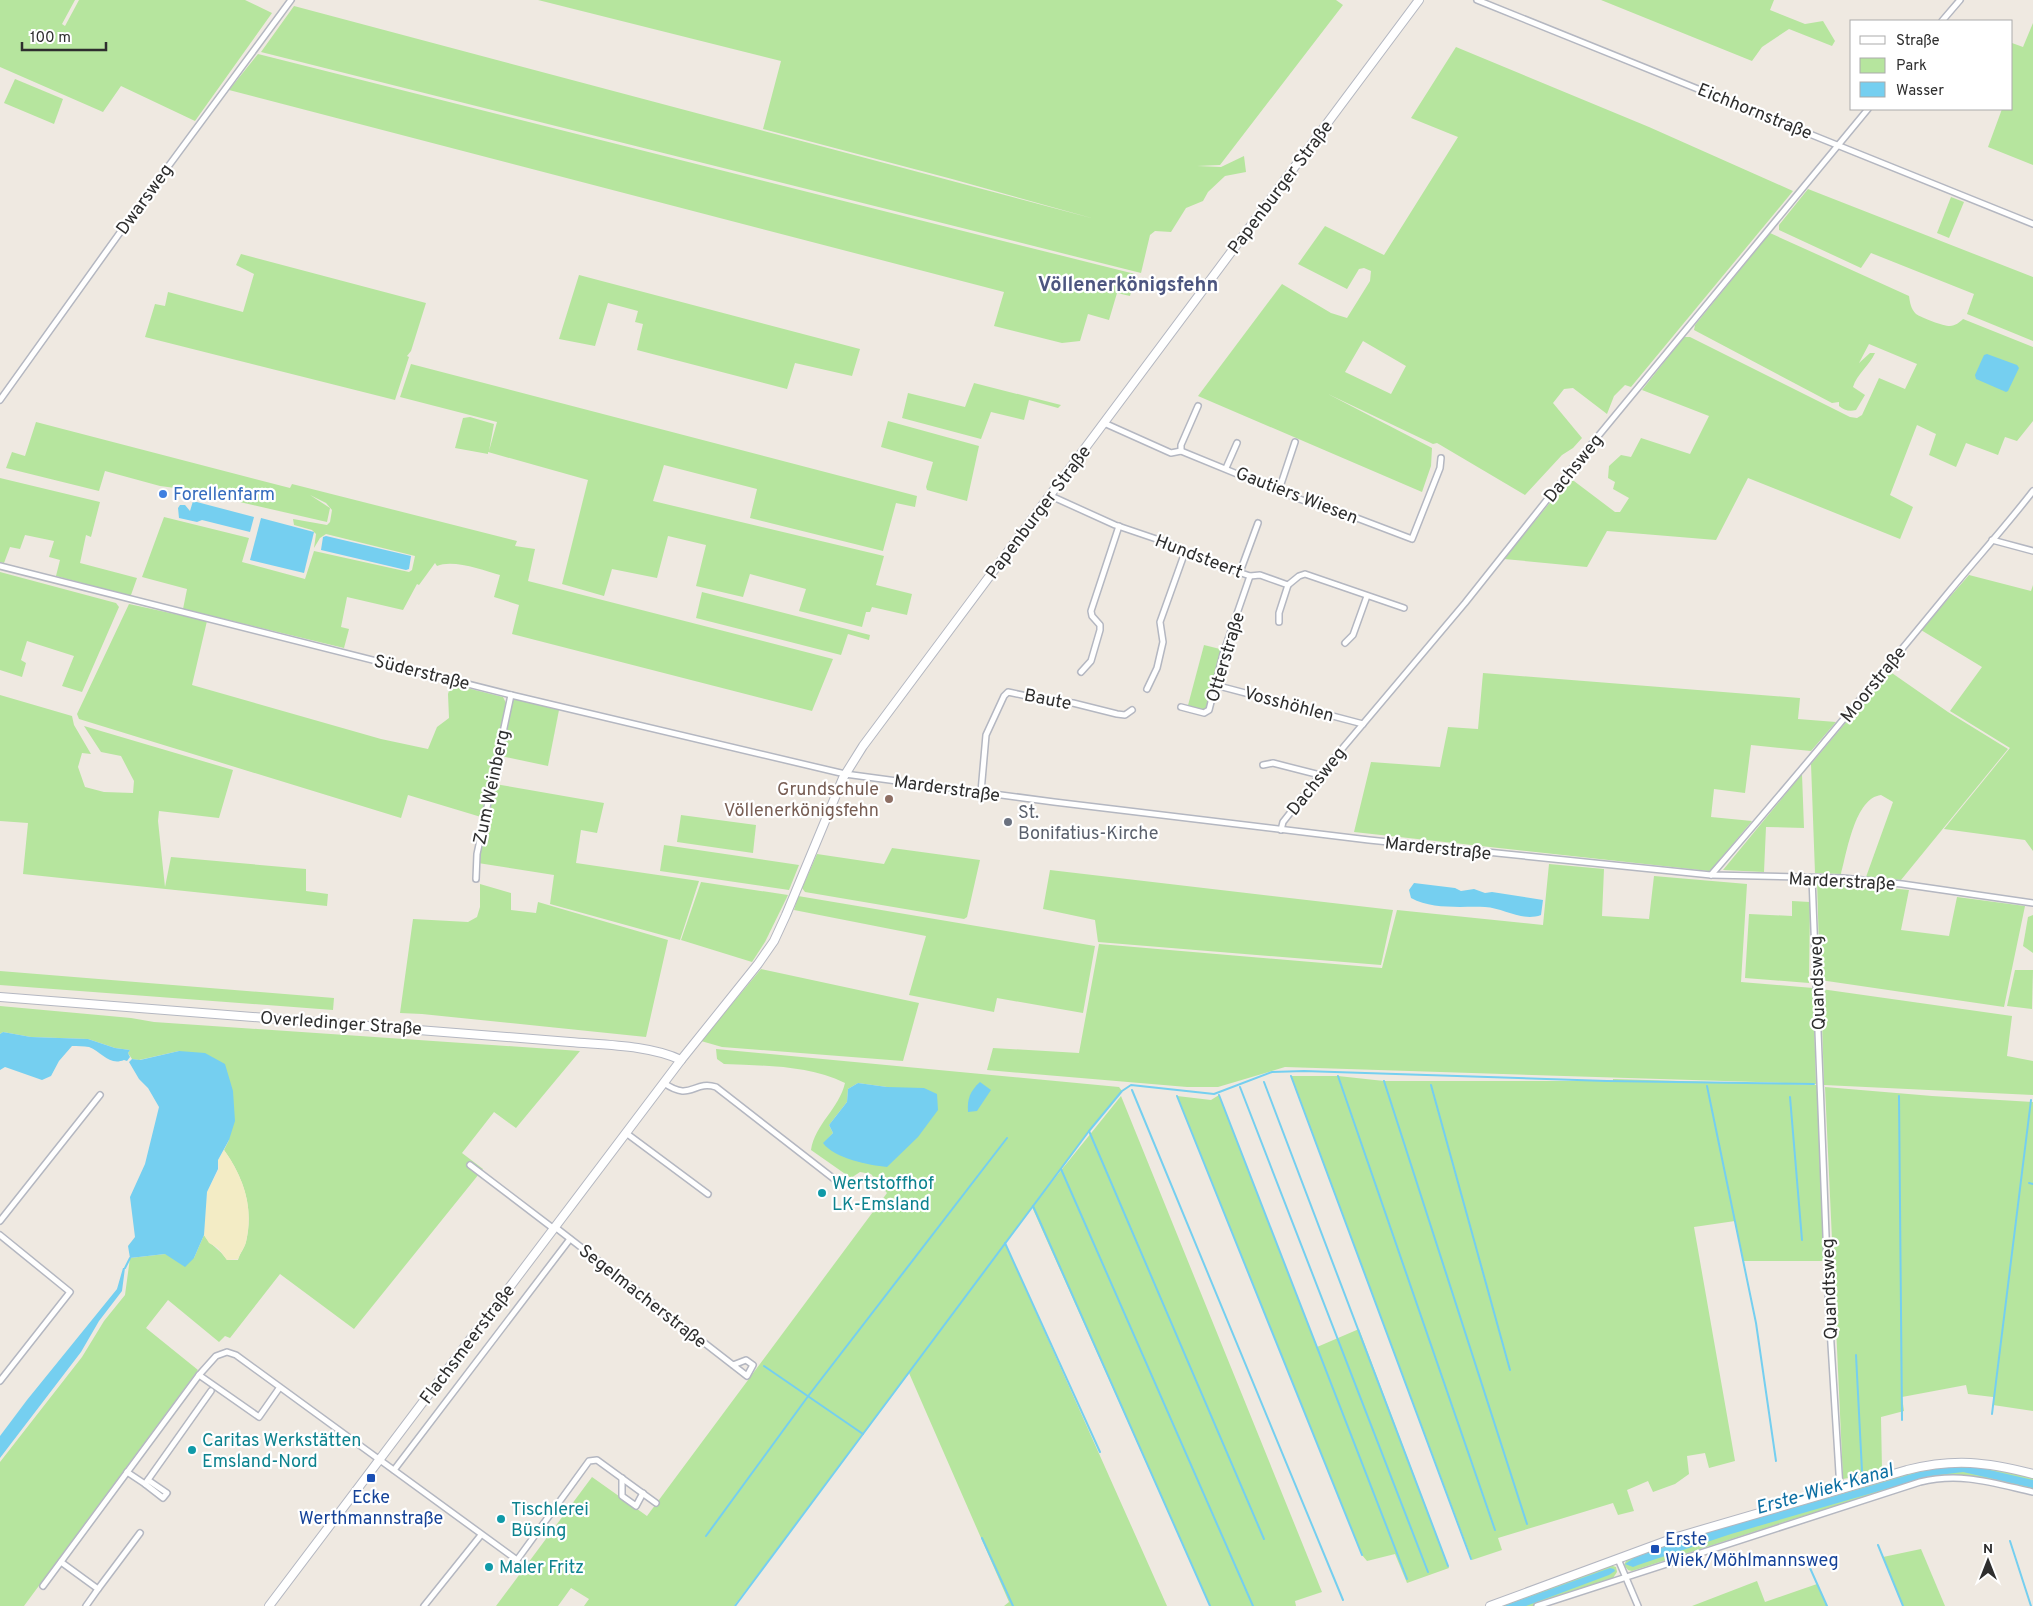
<svg xmlns="http://www.w3.org/2000/svg" width="2033" height="1606" font-family="Overpass,sans-serif">
<style>
.green{fill:#b6e59e;fill-rule:evenodd}
.sand{fill:#f3ecc5}
.water{fill:#75cff0}
.lines{fill:none;stroke-linecap:round;stroke-linejoin:round}
.stream{stroke:#75cff0;stroke-width:2}
.street-casing{stroke:#b4b7c1;stroke-width:8}
.secondary-casing{stroke:#b4b7c1;stroke-width:10}
.street{stroke:#fff;stroke-width:5}
.secondary{stroke:#fff;stroke-width:8}
.shop-dot{fill:#3f7fe0;stroke:#fff;stroke-width:2}
.education-dot{fill:#8d6e63;stroke:#fff;stroke-width:2}
.worship-dot{fill:#6b7280;stroke:#fff;stroke-width:2}
.culture-dot{fill:#0f9aa8;stroke:#fff;stroke-width:2}
.transit-dot{fill:#1a4fb4;stroke:#fff;stroke-width:2}
.labels{text-anchor:middle;stroke-width:4.5;stroke-linejoin:round;paint-order:stroke}
.street-label{font-size:18px;fill:#2e2e2e;stroke:#fff}
.shop-label{font-size:18px;fill:#366cbe;stroke:#fff;text-anchor:start}
.education-label{font-size:18px;fill:#785e54;stroke:#fff;text-anchor:end}
.worship-label{font-size:18px;fill:#5b616d;stroke:#fff;text-anchor:start}
.culture-label{font-size:18px;fill:#0d838f;stroke:#fff;text-anchor:start}
.transit-label{font-size:18px;fill:#164399;stroke:#fff}
.water-label{font-size:19px;font-style:italic;fill:#0d6fa3;stroke:#fff}
.quarter-label{font-size:20px;font-weight:bold;fill:#4d5680;stroke:#fff}
</style>
<rect width="100%" height="100%" fill="#efe9e1"/>
<g class="green">
<path d="M0,0H75L62,24L65,26L79,0H245L272,13L195,121L121,86L103,112L0,67Z"/>
<path d="M538,0H1336L1343,5L1220,165L1197,166L1221,167L1244,156L1246,172L1225,176L1208,192L1203,201L1186,208L1171,232L1155,231L1150,235L1141,273L261,52L294,6L1095,219L952,179L763,129L781,61Z"/>
<path d="M1601,0H1774L1770,10L1805,24L1823,21L1835,41L1832,46L1789,29L1762,47L1752,61Z"/>
<path d="M2033,23V165L1988,147L2002,109H2012V43L2023,47Z"/>
<path d="M1456,47L1649,127L1793,191L1631,387L1625,385L1614,396L1607,414L1573,388L1564,389L1553,403L1582,438L1573,448L1562,455L1525,495L1437,443L1433,444L1328,394L1432,448L1431,466L1422,492L1198,396L1282,284L1331,313L1347,318L1370,281L1371,271L1364,268L1359,269L1347,289L1298,264L1325,226L1384,255L1458,137L1411,118ZM1363,341L1406,366L1391,394L1345,372Z"/>
<path d="M258,54L1135,274L1130,296L1117,293L1109,320L1088,314L1080,341L1062,343L994,326L1004,292L229,90Z"/>
<path d="M15,79L63,99L54,124L4,103Z"/>
<path d="M1808,189L2033,277V341L1967,314L1974,294L1871,253L1861,268L1779,230V225Z"/>
<path d="M1951,197L1964,202L1949,238L1937,233Z"/>
<path d="M1770,233L1909,296C1910,303 1911,309 1916,314C1922,318 1943,326 1950,326C1955,326 1960,322 1963,319L2033,347V421L2017,441L2005,437L1998,455L1966,443L1956,467L1929,455L1936,434L1917,425L1890,495L1913,507L1900,539L1748,478L1716,540L1607,531L1587,567L1504,559L1570,478L1615,512H1620L1629,498L1613,489L1615,482L1608,478L1609,466L1621,455L1631,457L1641,438L1690,454L1709,416L1642,390L1684,337H1690L1850,417L1857,418L1862,415L1879,378L1905,389L1917,364L1869,344L1859,363L1870,353H1875C1869,366 1857,374 1853,387L1865,395L1856,410C1849,412 1844,410 1839,406V402L1832,403L1694,330L1695,325Z"/>
<path d="M241,254L426,303L411,351L407,356L409,357L395,400L145,337L155,304L165,306L168,292L243,312L254,274L236,265Z"/>
<path d="M579,275L860,349L852,376L795,363L787,389L637,350L643,324L635,322L638,311L608,303L595,346L559,339Z"/>
<path d="M411,364L917,496L915,507L896,503L883,551L750,518L757,489L664,465L653,501L884,556L876,585L912,594L907,615L872,607L870,612H866L862,627L799,611L806,589L750,574L743,597L696,586L706,545L668,536L657,578L612,569L604,596L562,584L588,480L488,452V454L455,448L463,418L470,417L494,424L489,451L497,422L400,397Z"/>
<path d="M974,383L1061,405L1058,408L1029,400L1024,420L991,412L981,439L902,418L908,393L965,407Z"/>
<path d="M888,421L979,446L967,501L927,490L926,487L933,462L881,447Z"/>
<path d="M36,422L290,488L292,484L517,541L515,546L535,549L528,581L833,659L812,711L512,634L519,605L494,597L500,575C483,570 453,559 437,566L435,563L419,585L417,584L403,610L347,597L341,627L349,629L344,648L183,609L187,589L142,577L164,517L249,538L242,562L305,579L314,551L409,572L412,570L415,556L326,534L320,538L314,548L316,534L312,530L294,525L293,519L327,525L330,522L332,510L326,503L310,495L330,508L327,522L183,489L160,486L105,471L99,491L6,468L12,452L25,456Z"/>
<path d="M0,478L100,502L91,537L86,535L80,563L137,578L131,595L130,596L56,576L60,560L49,557L54,541L25,535L20,549L10,547L4,563L0,562Z"/>
<path d="M0,572L116,603L119,607L82,692L62,686L74,656L27,641L21,660L26,663L22,677L0,670Z"/>
<path d="M1969,575L2031,591L2033,585V851L2025,840L1944,829L2010,748L1950,711L1982,667L1921,630Z"/>
<path d="M702,592L870,635L869,640L848,634L841,655L696,618Z"/>
<path d="M129,604L207,621L192,685L381,739L428,749L437,727L449,718L448,694L451,684L503,697L506,703L481,817L408,795L401,818L79,719L77,714Z"/>
<path d="M1204,645L1224,650L1207,712L1187,709Z"/>
<path d="M1889,671L1948,712L2008,749L1901,880L1866,877L1893,802L1881,795C1855,798 1847,852 1841,874L1815,873L1811,764Z"/>
<path d="M1483,673L1800,698L1798,719L1836,722L1811,751L1751,745L1745,793L1714,789L1711,817L1752,821L1713,868L1709,871L1354,832L1371,762L1440,767L1448,727L1478,729Z"/>
<path d="M0,695L72,716L74,725L91,754L82,753L78,767L85,787L104,792L133,793L134,781L121,756L101,752L84,726L233,770L219,818L159,811L158,821L165,887L171,857L306,869V891L328,894L327,906L23,874L28,823L0,821Z"/>
<path d="M515,699L559,710L548,766L501,756L513,701Z"/>
<path d="M1802,774L1804,828L1766,827L1764,872L1723,870Z"/>
<path d="M495,784L604,803L597,833L581,830L576,863L699,881L680,940L550,904L554,875L478,863L479,853Z"/>
<path d="M681,815L756,825L753,853L677,842Z"/>
<path d="M664,845L799,865L789,890L660,871Z"/>
<path d="M892,848L980,860L967,917L964,919L805,892L802,888L817,854L884,864Z"/>
<path d="M1549,864L1604,869L1602,916L1649,919L1654,876L1747,884L1741,982L1813,988L1816,1084L1285,1067L1218,1087H1187L987,1070L993,1048L1079,1053L1099,944L1382,968L1397,910L1543,925Z"/>
<path d="M1050,870L1393,910L1381,965L1098,942L1095,920L1043,909Z"/>
<path d="M1817,881L1909,890L1901,930L1949,936L1957,897L2025,906L2004,1007L1820,980Z"/>
<path d="M701,882L788,895L765,942L752,962L681,940Z"/>
<path d="M480,884L511,893V910L536,913L538,902L668,940L646,1037L422,1014L400,1013L413,919L468,922L477,917L480,907Z"/>
<path d="M798,896L1095,946L1083,1013L997,998L994,1012L909,995L926,936L794,910Z"/>
<path d="M1792,901L1810,902L1809,983L1745,978L1749,914L1792,916Z"/>
<path d="M2033,915V953L2023,946L2028,917Z"/>
<path d="M761,969L919,1003L903,1061L722,1047L701,1041Z"/>
<path d="M2015,970H2033L2032,1009L2007,1006Z"/>
<path d="M0,971L334,998L333,1010L0,985Z"/>
<path d="M1821,989L2012,1016L2007,1056L2033,1061V1095L1824,1085Z"/>
<path d="M0,1006L131,1018L154,1022L580,1051L516,1128L494,1112L462,1153L483,1169L354,1329L280,1274L230,1338L225,1336L219,1342L168,1300L146,1328L198,1370L24,1606H0V1462L82,1357L104,1321L125,1295L130,1258L165,1254L194,1258L204,1235C210,1245 220,1249 227,1260H238C240,1253 244,1249 246,1242C254,1208 244,1178 224,1150L229,1140L179,1051L139,1060L132,1059L128,1053L130,1050L115,1048L88,1039L31,1037L3,1032L0,1034Z"/>
<path d="M716,1049L1119,1087L1122,1091L1089,1131L1046,1189L1121,1096L1322,1592L1295,1601L1296,1606H1210L1032,1207L1005,1243L1167,1606H1004L1009,1602L909,1373L734,1606H584L589,1599L571,1588L558,1606H496L592,1477L647,1516L887,1193L871,1174L860,1172L851,1178L811,1150C815,1124 839,1109 845,1083C807,1065 766,1066 724,1064L717,1059ZM858,1083L887,1087L824,1143L833,1133L829,1125L847,1102L848,1089Z"/>
<path d="M1291,1076H1338L1384,1081H1613V1079L1818,1085L1824,1261H1743L1735,1221L1694,1227L1735,1461L1709,1468L1705,1453L1687,1456L1689,1474L1675,1484L1653,1492L1648,1481L1627,1490L1634,1511L1618,1515L1613,1503L1498,1538L1502,1550L1472,1560Z"/>
<path d="M1825,1087L1932,1096L2033,1102V1411L1993,1405V1397L1968,1394L1966,1385L1902,1397L1904,1411L1881,1417L1882,1471L1843,1479Z"/>
<path d="M1219,1095L1317,1347L1359,1329L1449,1568L1407,1583L1395,1554L1367,1561L1362,1555L1177,1096L1211,1100Z"/>
<path d="M1978,1465L2033,1477V1490L1963,1475L1935,1477L1797,1518L1632,1571L1628,1570L1624,1565L1627,1559L1660,1546L1926,1468Z"/>
<path d="M1921,1549L1945,1606H1903L1883,1557Z"/>
<path d="M1610,1565L1616,1567L1617,1572L1613,1578L1536,1606H1496Z"/>
<path d="M1757,1581L1765,1602L1817,1584L1827,1606H1692Z"/>
</g>
<path class="sand" d="M224,1150C244,1178 254,1208 246,1242C244,1249 240,1253 238,1259L227,1260L218,1248L209,1243L204,1235L207,1192L219,1169L218,1160Z"/>
<g class="water">
<path d="M1987,354L2017,365L2019,368L2008,391L2006,392L1976,379L1975,375L1984,355Z"/>
<path d="M193,501L254,517L250,532L202,520L197,522L179,518L178,508L180,505H185L190,511Z"/>
<path d="M261,518L314,532L304,573L250,560Z"/>
<path d="M326,536L411,556L409,569L406,570L321,550L323,537Z"/>
<path d="M1414,883L1455,888L1461,891L1474,889L1485,893L1492,892L1543,900L1541,915C1522,922 1504,908 1485,907C1461,906 1433,910 1411,898L1409,890Z"/>
<path d="M3,1032L31,1037L88,1039L115,1048L130,1050L128,1053L130,1057L127,1061L124,1060C109,1066 102,1052 89,1047C84,1046 77,1046 72,1046L59,1061L51,1076L42,1080L5,1067L0,1070V1034Z"/>
<path d="M179,1051L205,1053L225,1064L233,1091L235,1121L229,1140L218,1160V1169L207,1192L204,1235L194,1258L185,1267L165,1254L130,1258L128,1246L135,1237L130,1197L145,1164L159,1107L148,1088L139,1079L129,1062L132,1059L140,1060Z"/>
<path d="M980,1082L991,1090L977,1111L968,1112C967,1099 970,1091 980,1082Z"/>
<path d="M858,1083L887,1087L924,1088L937,1094L938,1110L918,1137L887,1167C869,1165 835,1159 823,1143L833,1133L829,1125L847,1102L848,1089Z"/>
<path d="M123,1268H125L122,1291L99,1321L81,1352L0,1458V1436L27,1400L117,1289Z"/>
<path d="M1948,1467L1981,1468L2033,1480V1488L1963,1472L1931,1476L1731,1534L1638,1565L1633,1567L1625,1564L1634,1558L1688,1538L1919,1472Z"/>
<path d="M1610,1568L1614,1569L1615,1571L1609,1575L1526,1606H1504Z"/>
</g>
<g class="lines">
<g class="stream">
<path d="M1291,1076L1471,1559"/>
<path d="M1338,1076L1495,1530"/>
<path d="M1384,1081L1527,1524"/>
<path d="M1264,1082L1448,1566"/>
<path d="M1431,1085L1510,1370"/>
<path d="M1707,1086L1756,1323L1776,1461"/>
<path d="M1240,1087L1428,1572"/>
<path d="M1132,1090L1343,1600"/>
<path d="M1219,1095L1407,1579"/>
<path d="M1177,1096L1362,1555"/>
<path d="M1899,1096L1902,1420"/>
<path d="M1790,1097L1802,1240"/>
<path d="M1089,1131L1264,1539"/>
<path d="M1061,1169L1253,1606"/>
<path d="M2029,1183L2033,1184"/>
<path d="M1033,1206L1210,1606"/>
<path d="M1005,1243L1100,1452"/>
<path d="M125,1268L130,1258"/>
<path d="M1856,1355L1862,1471"/>
<path d="M1992,1414L2031,1100"/>
<path d="M863,1434L1089,1131L1122,1091L1131,1085L1214,1094L1272,1072L1304,1071L1607,1081L1814,1084"/>
<path d="M706,1536L809,1395L1007,1138"/>
<path d="M982,1538L1013,1606"/>
<path d="M2010,1541L2031,1606"/>
<path d="M1878,1545L1903,1606"/>
<path d="M1810,1568L1827,1606"/>
<path d="M735,1606L863,1434L764,1366"/>
</g>
<g class="street-casing">
<g id="street">
<path d="M1477,0L2033,224"/>
<path d="M1942,21L1960,0"/>
<path d="M0,400L139,206L291,0"/>
<path d="M1104,423L1171,453L1181,451L1286,494L1324,508L1341,512L1412,539L1440,468L1441,458"/>
<path d="M1181,451V445L1198,406"/>
<path d="M1226,468L1237,443"/>
<path d="M1279,490L1295,442"/>
<path d="M1051,496L1115,525L1177,546L1189,555L1250,576L1260,575L1288,585L1299,576L1305,574L1404,608"/>
<path d="M1992,540L2033,551"/>
<path d="M0,566L511,695L845,774L1054,802L1369,840L1711,875L1843,878L1902,884L2033,903"/>
<path d="M1240,572L1258,523"/>
<path d="M1279,622V613L1288,585"/>
<path d="M1345,643L1353,635L1367,596"/>
<path d="M1081,672L1091,661L1100,630V625L1092,616L1091,611L1119,526"/>
<path d="M1215,685L1363,724"/>
<path d="M1147,689L1157,668L1163,642L1160,622L1185,552"/>
<path d="M1181,707L1204,713L1209,710L1223,654L1250,576"/>
<path d="M1263,765L1273,763L1320,775"/>
<path d="M981,792L986,735L1004,696L1008,692L1050,701L1073,703L1117,714L1125,715L1132,710"/>
<path d="M1281,830L1283,822L1320,775L1465,603L1585,452L1868,109"/>
<path d="M1711,875C1792,782 1870,688 1948,593C1976,559 2006,526 2033,491"/>
<path d="M1812,878L1829,1312L1840,1489"/>
<path d="M476,879L477,854L511,695"/>
<path d="M664,1083C691,1102 693,1080 716,1087L838,1182"/>
<path d="M626,1133L708,1194"/>
<path d="M470,1165L554,1229"/>
<path d="M0,1221L100,1095"/>
<path d="M555,1227L747,1376L753,1365L746,1360L733,1365"/>
<path d="M0,1235L70,1292L0,1381"/>
<path d="M280,1387L259,1417L199,1375L216,1356L227,1352L236,1355L517,1560L589,1461L597,1460L656,1503"/>
<path d="M394,1470L570,1239"/>
<path d="M127,1472L145,1484L211,1391"/>
<path d="M622,1478V1496L636,1506L643,1493"/>
<path d="M145,1484L163,1498L167,1493L148,1480"/>
<path d="M1618,1559L1638,1606"/>
<path d="M61,1562L98,1589L86,1606"/>
<path d="M43,1586L199,1375"/>
<path d="M98,1589L140,1533"/>
<path d="M424,1606L481,1535"/>
<path d="M1537,1606L1920,1482C1961,1472 1993,1483 2033,1492"/>
</g>
</g>
<g class="secondary-casing">
<g id="secondary">
<path d="M0,997L570,1042C604,1045 650,1045 681,1060"/>
<path d="M269,1606L681,1060L758,964L774,941L786,915L843,778L863,746L1419,0"/>
<path d="M1490,1606L1677,1537L1907,1470C1955,1458 1986,1462 2033,1474"/>
</g>
</g>
<use href="#street" class="street"/>
<use href="#secondary" class="secondary"/>
</g>
<circle class="shop-dot" cx="163" cy="494" r="5"/>
<circle class="education-dot" cx="889" cy="799" r="5"/>
<circle class="worship-dot" cx="1008" cy="822" r="5"/>
<g class="culture-dot">
<circle cx="822" cy="1193" r="5"/>
<circle cx="192" cy="1450" r="5"/>
<circle cx="501" cy="1519" r="5"/>
<circle cx="489" cy="1567" r="5"/>
</g>
<g class="transit-dot">
<rect x="366" y="1473" width="10" height="10" rx="2.5"/>
<rect x="1650" y="1544" width="10" height="10" rx="2.5"/>
</g>
<g class="labels">
<g class="street-label">
<text transform="translate(1755 111) rotate(22)" y="6">Eichhornstraße</text>
<text transform="translate(1280 187) rotate(-53)" y="6">Papenburger Straße</text>
<text transform="translate(144 199) rotate(-54)" y="6">Dwarsweg</text>
<text transform="translate(1573 468) rotate(-51)" y="6">Dachsweg</text>
<text transform="translate(1297 495) rotate(21)" y="6">Gautiers Wiesen</text>
<text transform="translate(1038 512) rotate(-53)" y="6">Papenburger Straße</text>
<text transform="translate(1199 556) rotate(21)" y="6">Hundsteert</text>
<text transform="translate(1225 657) rotate(-73)" y="6">Otterstraße</text>
<text transform="translate(422 672) rotate(14)" y="6">Süderstraße</text>
<text transform="translate(1873 684) rotate(-51)" y="6">Moorstraße</text>
<text transform="translate(1048 699) rotate(11)" y="6">Baute</text>
<text transform="translate(1289 704) rotate(15)" y="6">Vosshöhlen</text>
<text transform="translate(1316 781) rotate(-51)" y="6">Dachsweg</text>
<text transform="translate(491 787) rotate(-78)" y="6">Zum Weinberg</text>
<text transform="translate(947 788) rotate(8)" y="6">Marderstraße</text>
<text transform="translate(1438 848) rotate(6)" y="6">Marderstraße</text>
<text transform="translate(1842 881) rotate(3)" y="6">Marderstraße</text>
<text transform="translate(1817 983) rotate(-92)" y="6">Quandsweg</text>
<text transform="translate(341 1023) rotate(4)" y="6">Overledinger Straße</text>
<text transform="translate(1829 1289) rotate(-92)" y="6">Quandtsweg</text>
<text transform="translate(643 1296) rotate(38)" y="6">Segelmacherstraße</text>
<text transform="translate(467 1344) rotate(-53)" y="6">Flachsmeerstraße</text>
</g>
<g class="shop-label">
<text x="173" y="500">Forellenfarm</text>
</g>
<g class="education-label">
<text x="879" y="795">Grundschule<tspan x="879" dy="21">Völlenerkönigsfehn</tspan></text>
</g>
<g class="worship-label">
<text x="1018" y="818">St.<tspan x="1018" dy="21">Bonifatius-Kirche</tspan></text>
</g>
<g class="culture-label">
<text x="832" y="1189">Wertstoffhof<tspan x="832" dy="21">LK-Emsland</tspan></text>
<text x="202" y="1446">Caritas Werkstätten<tspan x="202" dy="21">Emsland-Nord</tspan></text>
<text x="511" y="1515">Tischlerei<tspan x="511" dy="21">Büsing</tspan></text>
<text x="499" y="1573">Maler Fritz</text>
</g>
<g class="transit-label">
<text x="371" y="1503">Ecke<tspan x="371" dy="21">Werthmannstraße</tspan></text>
<text x="1665" y="1545" text-anchor="start">Erste<tspan x="1665" dy="21">Wiek/Möhlmannsweg</tspan></text>
</g>
<g class="water-label">
<text transform="translate(1824 1488) rotate(-16)" y="7">Erste-Wiek-Kanal</text>
</g>
<g class="quarter-label">
<text x="1128" y="291">Völlenerkönigsfehn</text>
</g>
</g>
<rect x="1850" y="20" width="162" height="90" fill="#ffffff" stroke="#ababab"/>
<rect x="1860" y="36" width="25" height="8" fill="#ffffff" stroke="#ababab"/>
<text x="1896" y="45" font-size="15" fill="#2e2e2e">Straße</text>
<rect x="1860" y="58" width="25" height="15" fill="#b6e59e" stroke="#ababab"/>
<text x="1896" y="70" font-size="15" fill="#2e2e2e">Park</text>
<rect x="1860" y="82" width="25" height="15" fill="#75cff0" stroke="#ababab"/>
<text x="1896" y="95" font-size="15" fill="#2e2e2e">Wasser</text>
<g transform="translate(1988 1561)" stroke="#ffffff" stroke-width="4" paint-order="stroke">
<path d="M0-4L9 19L0 12L-9 19Z" fill="#2e2e2e"/>
<text y="-8" font-size="14" font-weight="bold" text-anchor="middle" fill="#2e2e2e">N</text>
</g>
<path d="M22 42v8h84v-8" fill="none" stroke="#2e2e2e" stroke-width="2.5"/>
<text x="30" y="42" font-size="15" fill="#2e2e2e" stroke="#ffffff" stroke-width="4" paint-order="stroke">100 m</text>
</svg>
